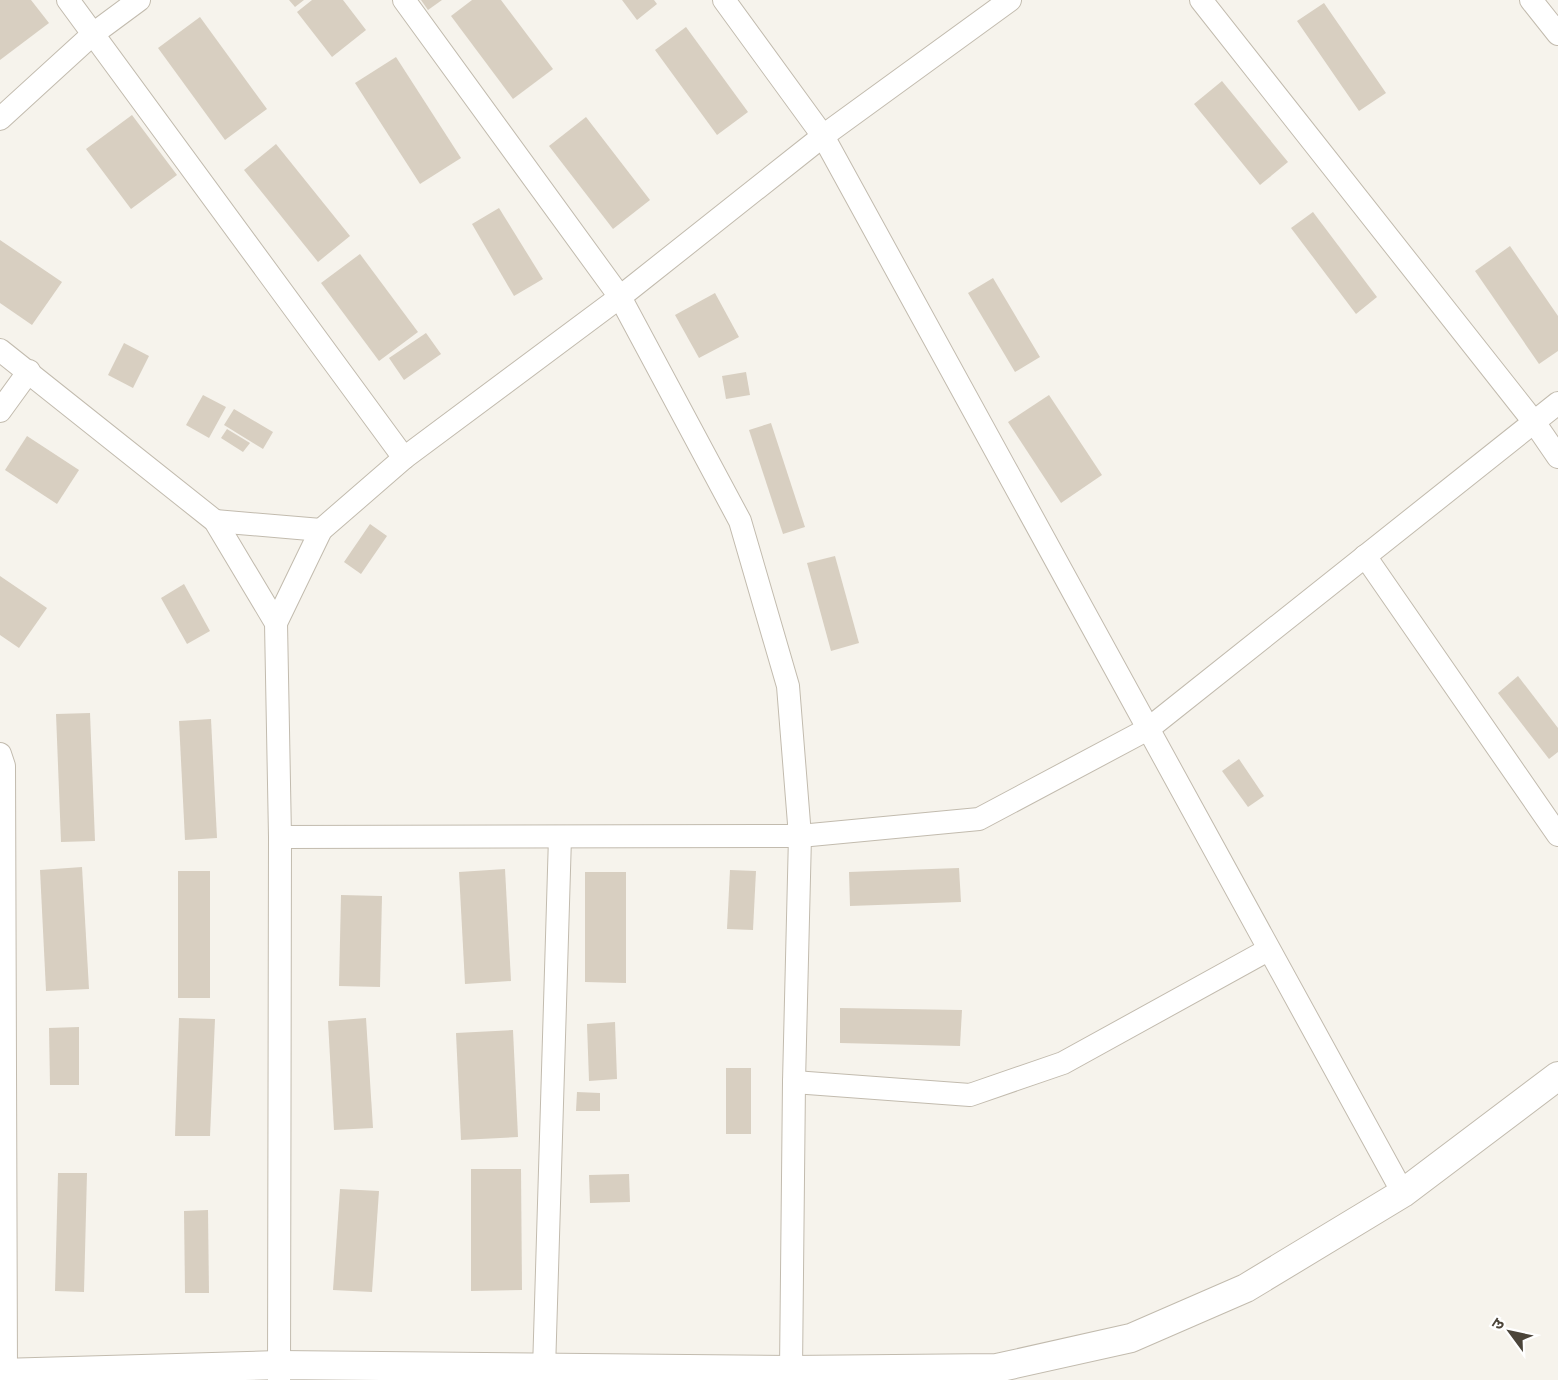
<svg xmlns="http://www.w3.org/2000/svg" width="1558" height="1380" font-family="Overpass,'Noto Sans Devanagari',sans-serif">
<style>
.building{fill:#d8cfc1}
.lines{fill:none;stroke-linecap:round;stroke-linejoin:round}
.minor-casing{stroke:#c2bbae;stroke-width:24}
.tertiary-casing{stroke:#c2bbae;stroke-width:30}
.minor{stroke:#fff;stroke-width:22}
.tertiary{stroke:#fff;stroke-width:28}
</style>
<rect width="100%" height="100%" fill="#f6f3ec"/>
<g class="building">
<path d="M0,0H31L49,23L0,60Z"/>
<path d="M289,0H304L295,7Z"/>
<path d="M312,0H343L366,30L332,57L297,12Z"/>
<path d="M421,0H442L428,10Z"/>
<path d="M472,0H501L553,69L513,99L451,16Z"/>
<path d="M622,0H654L657,4L637,20Z"/>
<path d="M1324,3L1386,93L1359,111L1297,21Z"/>
<path d="M200,17L267,109L225,140L158,48Z"/>
<path d="M686,27L748,112L717,135L655,50Z"/>
<path d="M396,57L461,158L420,184L355,83Z"/>
<path d="M1222,81L1288,162L1260,185L1194,104Z"/>
<path d="M132,115L177,175L131,209L86,149Z"/>
<path d="M586,117L650,200L613,229L549,146Z"/>
<path d="M276,144L350,236L318,262L244,170Z"/>
<path d="M499,208L543,279L514,296L472,224Z"/>
<path d="M1313,212L1377,297L1356,314L1291,228Z"/>
<path d="M0,240L62,282L32,325L0,303Z"/>
<path d="M1510,246L1558,316V351L1539,364L1475,271Z"/>
<path d="M360,254L418,332L379,361L321,283Z"/>
<path d="M993,278L1040,357L1015,372L968,293Z"/>
<path d="M715,293L739,337L699,358L675,315Z"/>
<path d="M426,333L441,354L404,380L389,358Z"/>
<path d="M124,343L149,356L133,388L108,375Z"/>
<path d="M746,372L750,395L726,399L722,376Z"/>
<path d="M203,395L226,407L209,438L186,425Z"/>
<path d="M1049,395L1102,475L1061,503L1008,422Z"/>
<path d="M234,409L273,432L263,449L224,425Z"/>
<path d="M771,423L805,527L783,534L749,430Z"/>
<path d="M227,429L250,443L243,452L221,438Z"/>
<path d="M27,436L79,470L57,504L5,470Z"/>
<path d="M370,524L387,536L361,574L344,562Z"/>
<path d="M835,556L859,643L831,651L807,563Z"/>
<path d="M0,576L47,608L19,648L0,635Z"/>
<path d="M184,584L210,631L187,644L161,598Z"/>
<path d="M1518,676L1558,728V752L1549,759L1498,693Z"/>
<path d="M90,713L95,841L61,842L56,714Z"/>
<path d="M211,719L217,838L185,840L179,721Z"/>
<path d="M1239,759L1264,796L1248,807L1222,771Z"/>
<path d="M82,867L89,989L46,991L40,870Z"/>
<path d="M959,868L961,902L850,906L849,872Z"/>
<path d="M505,869L511,981L465,984L459,872Z"/>
<path d="M730,870L756,871L753,930L727,929Z"/>
<rect x="178" y="871" width="32" height="127"/>
<path d="M585,872H626V983L585,982Z"/>
<path d="M341,895L382,896L380,987L339,986Z"/>
<path d="M840,1008L962,1010L960,1046L840,1043Z"/>
<path d="M179,1018L215,1019L210,1136H175Z"/>
<path d="M366,1018L373,1128L334,1130L328,1021Z"/>
<path d="M615,1022L617,1079L589,1081L587,1024Z"/>
<path d="M79,1027V1085H50L49,1028Z"/>
<path d="M513,1030L518,1137L461,1140L456,1033Z"/>
<rect x="726" y="1068" width="25" height="66"/>
<path d="M577,1092L600,1093V1111H576Z"/>
<path d="M471,1169H521L522,1290L471,1291Z"/>
<path d="M58,1173H87L84,1292L55,1291Z"/>
<path d="M629,1174L630,1202L590,1203L589,1175Z"/>
<path d="M340,1189L379,1191L372,1292L333,1290Z"/>
<path d="M208,1210L209,1293H185L184,1211Z"/>
</g>
<g class="lines">
<g class="minor-casing">
<g id="minor">
<path d="M68,0L404,458"/>
<path d="M404,0L620,297L740,521L788,686L800,836L794,1082L791,1370"/>
<path d="M724,0L823,136L1403,1193"/>
<path d="M1201,0L1534,422L1558,457"/>
<path d="M1531,0L1558,34"/>
<path d="M0,119L93,34L139,0"/>
<path d="M0,350L215,521L276,623L280,837L279,1380"/>
<path d="M0,411L29,371"/>
<path d="M215,521L321,530"/>
<path d="M1365,556L1558,835"/>
<path d="M276,623L321,530L404,458L620,297L823,136L1010,0"/>
<path d="M0,754L4,766L6,1373"/>
<path d="M280,837L800,836L979,819L1148,729L1558,403"/>
<path d="M794,1082L970,1095L1063,1063L1268,950"/>
<path d="M544,1370L560,837"/>
</g>
</g>
<g class="tertiary-casing">
<path id="tertiary" d="M0,1373L279,1365L791,1370L997,1368L1131,1338L1246,1288L1403,1193L1558,1076"/>
</g>
<use href="#minor" class="minor"/>
<use href="#tertiary" class="tertiary"/>
</g>
<g transform="translate(1510 1332) rotate(303)" stroke="#ffffff" stroke-width="4.5" paint-order="stroke">
<path d="M0-4.5L10 22L0 15L-10 22Z" fill="#4b4439"/>
<text y="-9" font-size="16" font-weight="bold" text-anchor="middle" fill="#4b4439">उ</text>
</g>
</svg>
